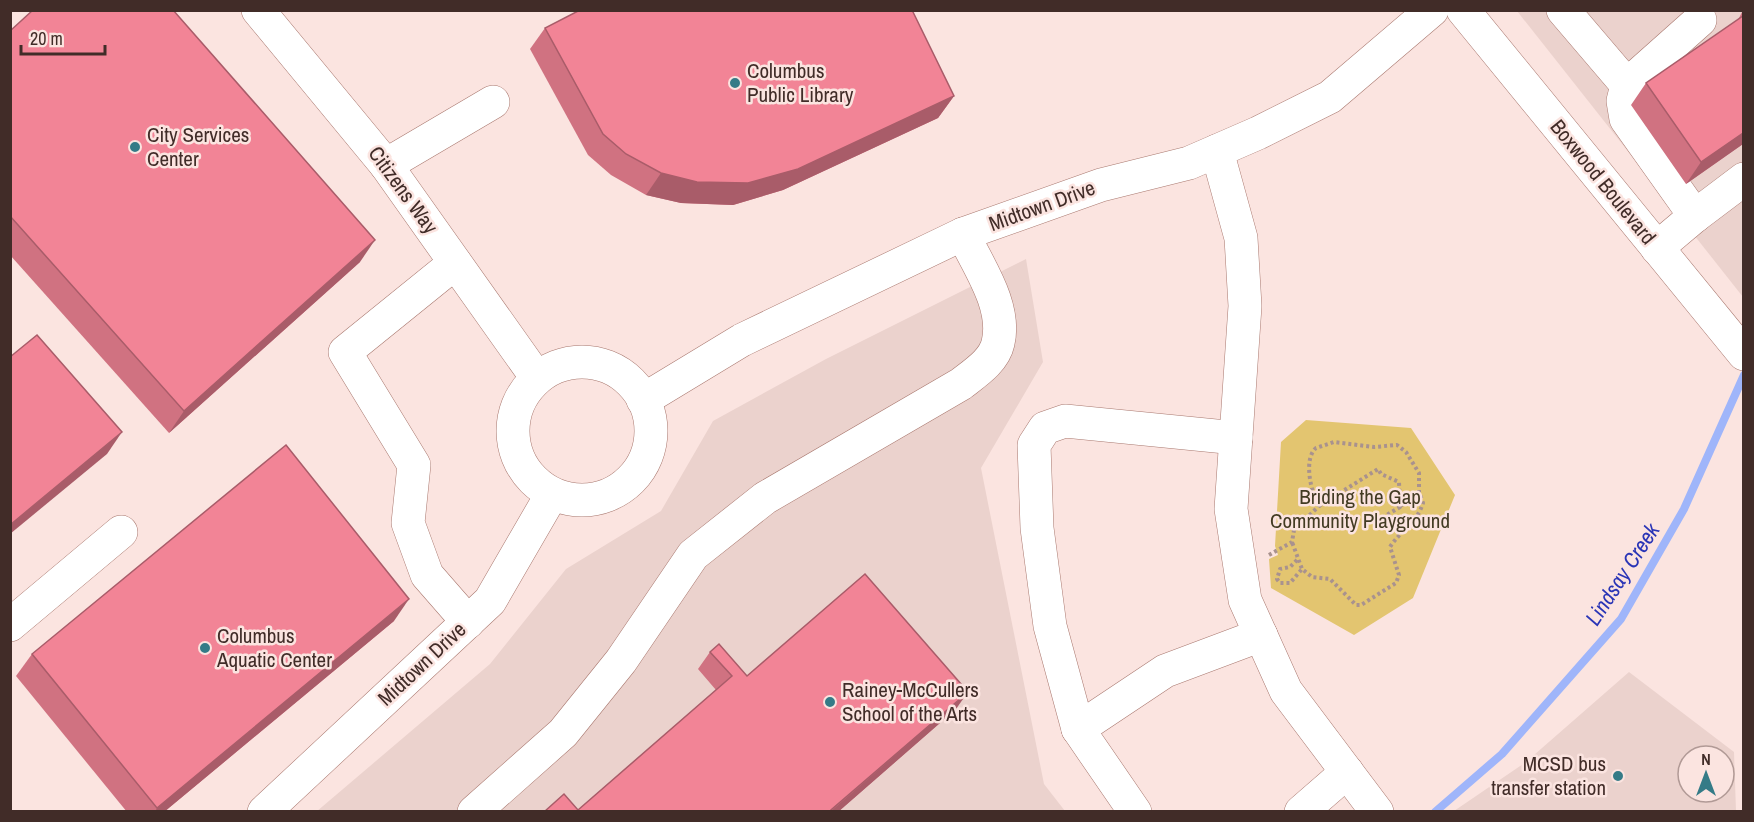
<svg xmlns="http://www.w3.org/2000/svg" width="1754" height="822" font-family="'Archivo Narrow',sans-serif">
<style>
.built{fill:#ebd2cd;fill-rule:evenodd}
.green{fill:#e3c570}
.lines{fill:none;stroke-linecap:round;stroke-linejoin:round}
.stream{stroke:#9fb5fa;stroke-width:8}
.minor-casing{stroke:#a9786f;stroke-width:34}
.path{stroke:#a9928e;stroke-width:4;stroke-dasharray:3 3;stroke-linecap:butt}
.minor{stroke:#fff;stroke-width:33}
.wall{fill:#d07281}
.shaded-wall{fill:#a95c69}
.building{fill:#f28496;stroke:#a95c69;stroke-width:1.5}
.poi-dot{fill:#357b87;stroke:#fbe4e0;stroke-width:2}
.labels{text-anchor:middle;stroke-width:5;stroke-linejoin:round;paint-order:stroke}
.poi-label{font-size:21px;fill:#412c28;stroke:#fbe4e0;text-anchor:start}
.street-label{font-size:21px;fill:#412c28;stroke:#fbe4e0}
.park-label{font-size:21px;fill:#433b23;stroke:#fbe4e0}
.water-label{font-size:22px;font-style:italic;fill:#2a35b6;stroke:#fbe4e0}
</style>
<rect width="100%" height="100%" fill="#fbe4e0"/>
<g class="built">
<path d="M1517,11H1743V297Z"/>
<path d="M1026,259L1043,362L981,468L1044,784L1065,811L316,812L490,664L566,569L661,511L713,421L826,359Z"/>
<path d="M1629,672L1734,752L1736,811H1454L1526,762ZM1688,756H1724V792H1688Z"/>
</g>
<path class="green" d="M1306,420L1411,428L1455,495L1413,598L1354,635L1271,588L1269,559L1278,555L1275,546L1281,442Z"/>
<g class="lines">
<path class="stream" d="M1435,812L1502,754L1621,619L1684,509L1744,375"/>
<g class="minor-casing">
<g id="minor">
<path d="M258,10L386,165L537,378"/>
<path d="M1463,10L1744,354"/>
<path d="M1563,10L1627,85L1700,20"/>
<path d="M1627,85L1623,101L1626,119L1695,216L1657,248"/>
<path d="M1217,151L1241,238L1245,306L1231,509L1245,600L1286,691L1377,812"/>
<path d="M386,165L493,102"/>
<path d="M1695,216L1744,179"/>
<path d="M455,263L345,352L414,465L408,523L427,575L468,622"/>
<circle cx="582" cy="431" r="69"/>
<path d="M643,400L742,340L963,234L1101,185L1189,163L1258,133L1330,97L1432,10"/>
<path d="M1236,438L1065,421L1045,428L1034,445L1037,528L1050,626L1078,729L1165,671L1261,635"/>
<path d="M10,625L121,532"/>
<path d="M1078,729L1135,812"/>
<path d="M264,812L490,601L552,494"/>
<path d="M474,812L563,733L621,661L693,555L765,498L961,384C975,373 994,361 998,343C1007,306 978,266 963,234"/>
<path d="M1301,812L1347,772"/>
</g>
</g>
<g class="path">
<path d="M1319,506L1378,469L1381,474L1399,482L1400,507L1380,519"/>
<path d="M1400,506L1410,500"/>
<path d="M1269,555L1292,542L1294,530L1319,506C1311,493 1303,459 1316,448L1334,442L1374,447L1397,445L1406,452L1419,473V492L1423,503C1417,523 1400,531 1390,547L1399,575L1396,583L1361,605H1356L1330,579L1312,577L1302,569L1292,542"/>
<path d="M1297,560L1290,567L1280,569L1277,579L1280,583H1290L1302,569"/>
</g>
<use href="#minor" class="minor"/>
</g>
<g class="wall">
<path d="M1743,10V144L1686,184L1631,105L1646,83L1738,20Z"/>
<path d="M545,28L954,96L938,118L783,190L733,205L681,203L646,195L611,175L588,155L530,49Z"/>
<path d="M10,31L360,262L169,433L10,255Z"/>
<path d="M394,621L164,812H127L16,676L32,654Z"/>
<path d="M710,652L747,676L956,709L838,812H544L578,810L716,690L698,669Z"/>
</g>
<g class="shaded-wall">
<path d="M954,96L938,118L783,190L733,205L681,203L646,195L661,173Z"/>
<path d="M1743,133V144L1686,184L1701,162Z"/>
<path d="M375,240L360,262L169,433L184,411Z"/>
<path d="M122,432L107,454L10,534V525Z"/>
<path d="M409,599L394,621L164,812H155L157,808Z"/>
<path d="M968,692L956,709L838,812H830Z"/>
</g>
<g class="building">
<path d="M33,10H173L375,240L184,411L10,216V31Z"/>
<path d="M580,10H912L954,96L798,169L748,183L697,182L661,173L626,154L603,134L545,28Z"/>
<path d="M1743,16V133L1701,162L1646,83Z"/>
<path d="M37,335L122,432L10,525V357Z"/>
<path d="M286,445L409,599L157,808L32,654Z"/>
<path d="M865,574L968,692L831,810L832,812H544L564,794L578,810L732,676L710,652L719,644L747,676Z"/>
</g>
<g class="poi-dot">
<circle cx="735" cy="83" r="6"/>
<circle cx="135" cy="147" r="6"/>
<circle cx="205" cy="648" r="6"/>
<circle cx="830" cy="702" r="6"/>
<circle cx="1618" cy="776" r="6"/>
</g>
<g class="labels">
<g class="poi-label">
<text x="747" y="78">Columbus<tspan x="747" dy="24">Public Library</tspan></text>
<text x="147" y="142">City Services<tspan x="147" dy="24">Center</tspan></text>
<text x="217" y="643">Columbus<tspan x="217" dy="24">Aquatic Center</tspan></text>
<text x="842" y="697">Rainey-McCullers<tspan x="842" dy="24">School of the Arts</tspan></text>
<text x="1606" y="771" text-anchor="end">MCSD bus<tspan x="1606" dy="24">transfer station</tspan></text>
</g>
<g class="street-label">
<text transform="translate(1603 182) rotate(51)" y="7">Boxwood Boulevard</text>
<text transform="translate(403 190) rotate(54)" y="7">Citizens Way</text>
<text transform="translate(1042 206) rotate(-20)" y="7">Midtown Drive</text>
<text transform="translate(422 664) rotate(-43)" y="7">Midtown Drive</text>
</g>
<g class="park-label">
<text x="1360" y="504">Briding the Gap<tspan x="1360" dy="24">Community Playground</tspan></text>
</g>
<g class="water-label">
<text transform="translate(1622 574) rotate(-57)" y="8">Lindsay Creek</text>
</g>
</g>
<rect width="1754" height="822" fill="none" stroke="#412c28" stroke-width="24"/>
<g transform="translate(1706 774)"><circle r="28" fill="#fbe4e0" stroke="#b19a96" stroke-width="1.5"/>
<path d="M0-4.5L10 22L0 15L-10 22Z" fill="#357b87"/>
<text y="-9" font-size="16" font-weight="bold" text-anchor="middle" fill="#412c28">N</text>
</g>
<path d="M21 45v9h84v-9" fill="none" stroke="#412c28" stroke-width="3"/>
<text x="30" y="45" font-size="18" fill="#412c28" stroke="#fbe4e0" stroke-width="4.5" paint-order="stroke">20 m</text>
</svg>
